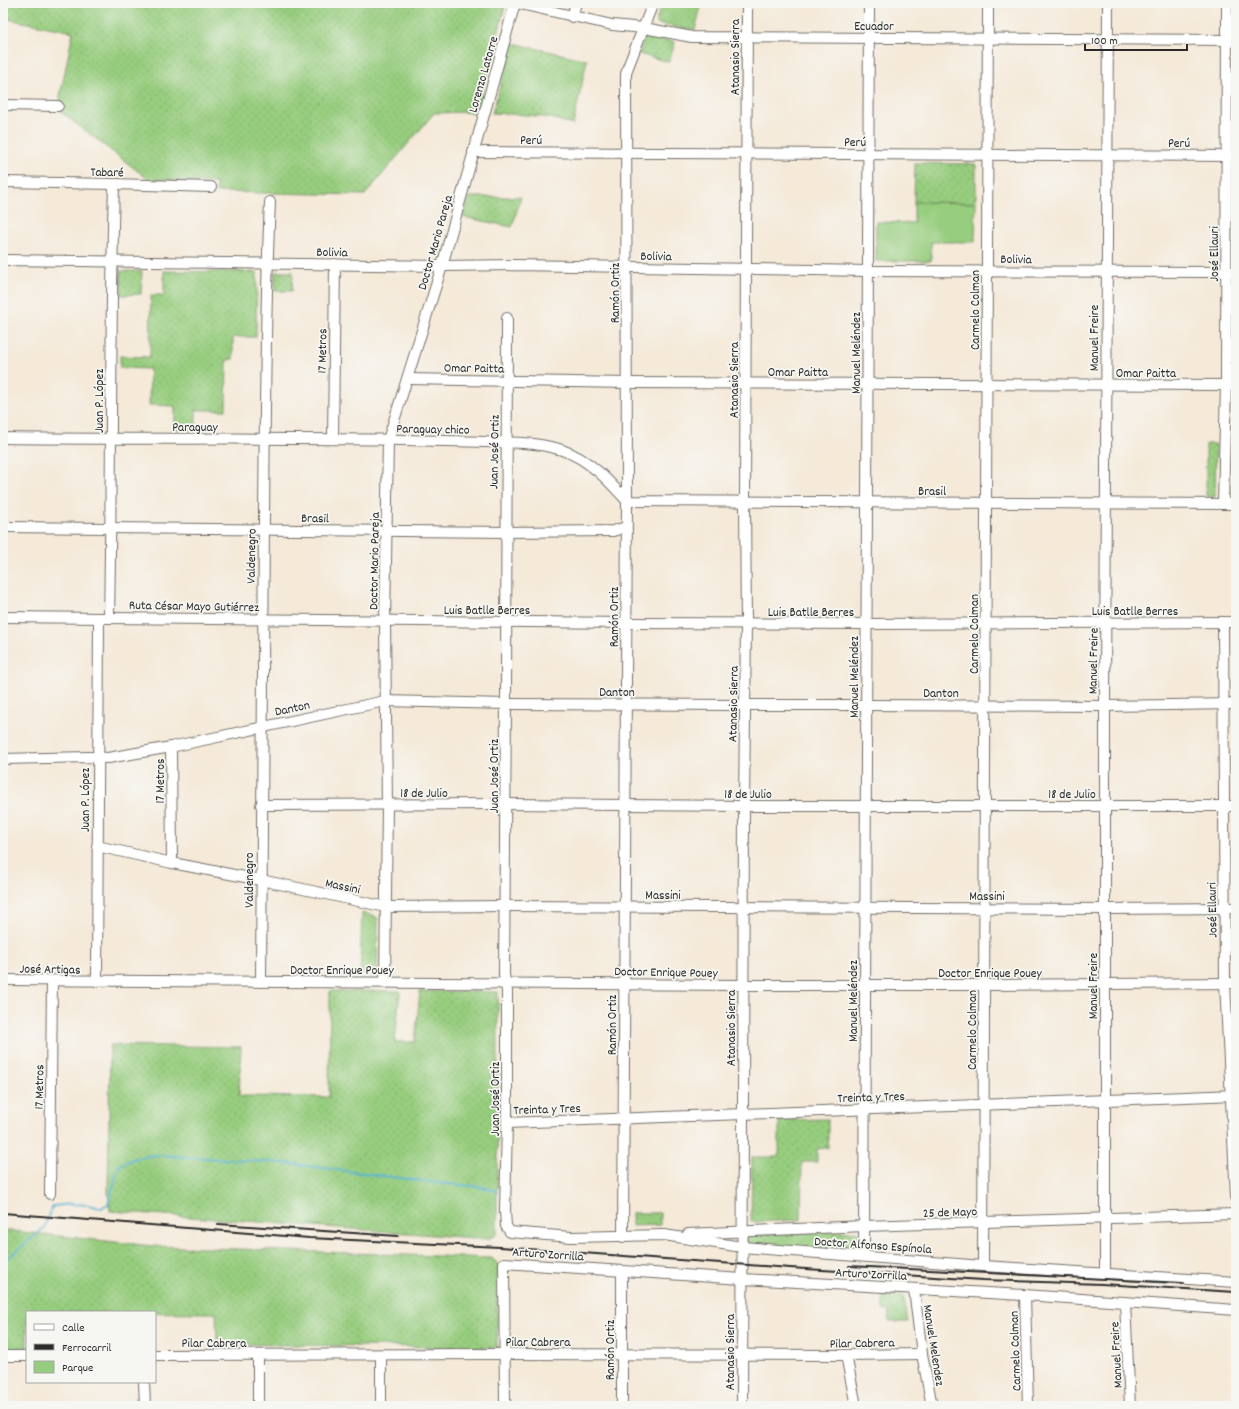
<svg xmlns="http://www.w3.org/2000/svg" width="1239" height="1409" font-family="Dekko,sans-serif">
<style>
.grass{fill:url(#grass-dots);stroke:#617c54}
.park{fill:#97cd7e;stroke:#617c54}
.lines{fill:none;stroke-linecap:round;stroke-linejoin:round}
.stream{stroke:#55b2d3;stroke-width:2}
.minor-casing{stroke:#726e68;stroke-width:12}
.minor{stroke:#fff;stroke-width:10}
.rail{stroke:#2b2b2b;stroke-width:2}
.labels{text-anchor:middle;stroke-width:3.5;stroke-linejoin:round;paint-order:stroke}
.street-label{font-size:13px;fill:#2b2b2b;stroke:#f6f6f2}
</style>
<defs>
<pattern id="grass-dots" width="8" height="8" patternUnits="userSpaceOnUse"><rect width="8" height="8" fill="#97cd7e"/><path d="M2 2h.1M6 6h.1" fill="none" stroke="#82b06d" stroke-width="1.8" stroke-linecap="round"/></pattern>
</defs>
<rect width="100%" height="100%" fill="#f6f6f2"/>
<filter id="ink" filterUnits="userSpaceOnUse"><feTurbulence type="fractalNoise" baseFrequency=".025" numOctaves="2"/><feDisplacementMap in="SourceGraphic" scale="8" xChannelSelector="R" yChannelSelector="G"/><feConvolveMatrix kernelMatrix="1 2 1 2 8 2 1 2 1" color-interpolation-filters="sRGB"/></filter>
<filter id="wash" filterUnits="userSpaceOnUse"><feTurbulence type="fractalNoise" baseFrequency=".012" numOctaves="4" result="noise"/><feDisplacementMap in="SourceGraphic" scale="16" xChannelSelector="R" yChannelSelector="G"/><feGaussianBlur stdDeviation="0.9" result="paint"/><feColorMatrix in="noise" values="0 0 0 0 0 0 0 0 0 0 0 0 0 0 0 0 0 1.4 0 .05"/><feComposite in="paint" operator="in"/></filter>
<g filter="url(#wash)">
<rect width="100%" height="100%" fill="#f5e9d8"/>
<g class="grass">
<path d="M3,3H506L477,112L434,113L365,195L216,192V183L148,179L61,112L60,96L73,32L3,18Z"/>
<path d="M662,3H702L695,30L657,24L656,21Z"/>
<path d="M645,37L675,42L669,62L639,54Z"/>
<path d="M513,43L587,60L573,125L551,118L527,115L492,113Z"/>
<path d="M915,163L976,164V203L914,202Z"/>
<path d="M469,197H521L512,227L463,217Z"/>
<path d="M121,271H142L141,294L121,295Z"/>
<path d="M164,271L257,272L256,337H233V359L227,360L226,410H196V430L175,429V406L149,405L150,369L120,368V356L150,357L151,295H164Z"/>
<path d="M275,272H293L292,291H275Z"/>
<path d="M1233,435H1236V496H1232Z"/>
<path d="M1206,444H1216L1215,497L1206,496Z"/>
<path d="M362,913L375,916L378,919L377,972L360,973Z"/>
<path d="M330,991H400L395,1042H415L420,991L498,992L497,1234L488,1239L110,1211L108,1191L110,1045L241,1047L239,1096L329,1097Z"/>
<path d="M828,1119V1148L817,1149V1162H802L801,1220L751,1222L752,1157H779V1120Z"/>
<path d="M632,1213H660V1225L632,1226Z"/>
<path d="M3,1230L153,1246L492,1258L498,1264L497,1348L217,1344L216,1313L27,1312V1348L3,1349Z"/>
<path d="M857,1231L859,1234V1249L857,1252L747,1244L746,1236L748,1235Z"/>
<path d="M882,1294L901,1295L904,1299L908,1322H889V1311L883,1310Z"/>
</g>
<path class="park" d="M914,202L976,203L975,242H931V261H876V222L914,223Z"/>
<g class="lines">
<path class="stream" d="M3,1262L44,1228L51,1209L54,1206L70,1204L88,1205L101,1208L108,1204L119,1166L133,1159L154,1155L286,1163L437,1183L481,1187L497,1191"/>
</g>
</g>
<g filter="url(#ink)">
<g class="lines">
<g class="minor-casing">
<g id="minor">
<path d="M516,3L612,25L644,28L692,37L1236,40"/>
<path d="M572,17L576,3"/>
<path d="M3,105L58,106"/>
<path d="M473,152L1236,156"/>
<path d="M3,182L114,184L211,187"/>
<path d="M3,260L442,266L515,265L868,271L1236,272"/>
<path d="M507,318L506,704L504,975L507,991V1123L505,1211L506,1226L510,1232L571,1237L664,1235L742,1247L983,1266L1236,1282"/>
<path d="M408,379L627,383L1236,385"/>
<path d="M3,438C138,440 272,437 407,440C433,441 459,441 485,442C510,442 537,442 562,450C589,459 608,480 627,501L1236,504"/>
<path d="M333,439L335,264"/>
<path d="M1223,504L1226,385L1227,3"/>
<path d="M3,527L506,532L613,531L626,527"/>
<path d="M3,617L627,623L867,624L1236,622"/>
<path d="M109,617C112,473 110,328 114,184"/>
<path d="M1223,622L1225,983L1236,1197"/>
<path d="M171,747L172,863"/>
<path d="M3,759L89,757L108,758L171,747L385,701L506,704L746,705H866L1105,706L1236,704"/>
<path d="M261,805L506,804L744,806H1236"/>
<path d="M97,846L172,863L261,880L386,907L505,906L1104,909L1236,908"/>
<path d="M3,980L743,985H984L1236,983"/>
<path d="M97,981L99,618"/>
<path d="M261,982C261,828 262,674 264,519C265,414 265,308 270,202"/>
<path d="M385,982L387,805L385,622L388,440L442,266L515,3"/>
<path d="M507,1123L1236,1095"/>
<path d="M50,1194L52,981"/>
<path d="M688,1234L864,1226L1236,1214"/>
<path d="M623,1237L627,501L626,74L628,67L653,3"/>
<path d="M864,1256L869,3"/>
<path d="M983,1266L988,3"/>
<path d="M622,1271V1406"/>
<path d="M1105,1272V706L1108,3"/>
<path d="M914,1289L922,1354L932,1406"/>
<path d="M1025,1295L1028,1406"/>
<path d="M1125,1303L1130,1406"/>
<path d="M155,1355L505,1354L846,1355L922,1354"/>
<path d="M846,1355L856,1406"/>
<path d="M3,1356H27"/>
<path d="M144,1382L145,1406"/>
<path d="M258,1406V1355"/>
<path d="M381,1406V1355"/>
<path d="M505,1406L504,1263L742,1279L1025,1295L1236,1310"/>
<path d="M742,1406L744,806L746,623L745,502L747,3"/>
</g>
</g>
<use href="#minor" class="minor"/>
<g class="rail">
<path d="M3,1213L309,1238L500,1247L790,1268L983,1280L1102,1284L1236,1292"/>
<path d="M218,1224L398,1236"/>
<path d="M849,1266L1183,1283"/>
</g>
</g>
</g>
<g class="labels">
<g class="street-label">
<text x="874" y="30">Ecuador</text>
<text transform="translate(734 57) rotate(-90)" y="5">Atanasio Sierra</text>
<text transform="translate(482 74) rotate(-74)" y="5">Lorenzo Latorre</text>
<text x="531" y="144">Perú</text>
<text x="855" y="146">Perú</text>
<text x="1179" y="147">Perú</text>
<text transform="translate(107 171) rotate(1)" y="5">Tabaré</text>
<text transform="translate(434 242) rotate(-74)" y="5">Doctor Mario Pareja</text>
<text transform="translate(332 251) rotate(1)" y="5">Bolivia</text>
<text transform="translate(1213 254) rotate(-90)" y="5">José Ellauri</text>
<text transform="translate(656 255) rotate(1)" y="5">Bolivia</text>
<text transform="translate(1016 258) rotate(1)" y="5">Bolivia</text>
<text transform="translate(614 293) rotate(-90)" y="5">Ramón Ortiz</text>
<text transform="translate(974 310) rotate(-90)" y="5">Carmelo Colman</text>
<text transform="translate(1093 338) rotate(-90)" y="5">Manuel Freire</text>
<text transform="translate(321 351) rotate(-89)" y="5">17 Metros</text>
<text transform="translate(855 353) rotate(-90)" y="5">Manuel Meléndez</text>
<text transform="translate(474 367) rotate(1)" y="5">Omar Paitta</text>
<text x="798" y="376">Omar Paitta</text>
<text x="1146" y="377">Omar Paitta</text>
<text transform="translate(733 380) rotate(-90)" y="5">Atanasio Sierra</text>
<text transform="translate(98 401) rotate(-90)" y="5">Juan P. López</text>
<text x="195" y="431">Paraguay</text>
<text transform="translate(433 428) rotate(1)" y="5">Paraguay chico</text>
<text transform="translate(493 452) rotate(-89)" y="5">Juan José Ortiz</text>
<text x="932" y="495">Brasil</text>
<text transform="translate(315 517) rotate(1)" y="5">Brasil</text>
<text transform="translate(250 556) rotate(-89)" y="5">Valdenegro</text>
<text transform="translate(373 561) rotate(-89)" y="5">Doctor Mario Pareja</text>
<text transform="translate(194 605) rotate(1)" y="5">Ruta César Mayo Gutiérrez</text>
<text x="487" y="614">Luis Batlle Berres</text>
<text x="1135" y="615">Luis Batlle Berres</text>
<text x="811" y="616">Luis Batlle Berres</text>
<text transform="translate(613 617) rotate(-90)" y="5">Ramón Ortiz</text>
<text transform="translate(973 634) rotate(-90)" y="5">Carmelo Colman</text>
<text transform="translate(1092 661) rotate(-89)" y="5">Manuel Freire</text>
<text transform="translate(853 677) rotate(-90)" y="5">Manuel Meléndez</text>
<text x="617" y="696">Danton</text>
<text x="941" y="697">Danton</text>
<text transform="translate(732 704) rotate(-89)" y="5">Atanasio Sierra</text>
<text transform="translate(292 707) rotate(-12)" y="5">Danton</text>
<text transform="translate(493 776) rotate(-90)" y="5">Juan José Ortiz</text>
<text transform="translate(159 781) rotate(-90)" y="5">17 Metros</text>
<text x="424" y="797">18 de Julio</text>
<text x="748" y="798">18 de Julio</text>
<text x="1072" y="798">18 de Julio</text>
<text transform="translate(84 800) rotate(-90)" y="5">Juan P. López</text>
<text transform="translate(248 880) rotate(-90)" y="5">Valdenegro</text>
<text transform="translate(343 885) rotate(12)" y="5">Massini</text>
<text x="663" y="899">Massini</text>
<text x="987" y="900">Massini</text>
<text transform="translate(1211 910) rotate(-91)" y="5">José Ellauri</text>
<text transform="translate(50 968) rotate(1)" y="5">José Artigas</text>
<text x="342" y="974">Doctor Enrique Pouey</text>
<text transform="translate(666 971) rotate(1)" y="5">Doctor Enrique Pouey</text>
<text x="990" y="977">Doctor Enrique Pouey</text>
<text transform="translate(1092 986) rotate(-90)" y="5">Manuel Freire</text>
<text transform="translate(852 1001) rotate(-90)" y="5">Manuel Meléndez</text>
<text transform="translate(611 1025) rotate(-90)" y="5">Ramón Ortiz</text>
<text transform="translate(730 1028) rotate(-90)" y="5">Atanasio Sierra</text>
<text transform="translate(971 1030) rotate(-90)" y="5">Carmelo Colman</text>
<text transform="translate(38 1087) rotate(-89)" y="5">17 Metros</text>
<text transform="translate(871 1096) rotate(-2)" y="5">Treinta y Tres</text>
<text transform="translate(494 1099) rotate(-90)" y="5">Juan José Ortiz</text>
<text transform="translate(547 1108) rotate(-2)" y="5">Treinta y Tres</text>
<text transform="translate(950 1211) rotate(-2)" y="5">25 de Mayo</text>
<text transform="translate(873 1244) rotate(4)" y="5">Doctor Alfonso Espínola</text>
<text transform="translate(548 1253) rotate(4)" y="5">Arturo Zorrilla</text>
<text transform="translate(871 1273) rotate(3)" y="5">Arturo Zorrilla</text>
<text x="538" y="1346">Pilar Cabrera</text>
<text x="214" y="1347">Pilar Cabrera</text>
<text transform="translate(862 1342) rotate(-1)" y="5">Pilar Cabrera</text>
<text transform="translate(935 1345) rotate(81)" y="5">Manuel Melendez</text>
<text transform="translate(609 1350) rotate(-90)" y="5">Ramón Ortiz</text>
<text transform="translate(1014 1351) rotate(-92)" y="5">Carmelo Colman</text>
<text transform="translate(729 1352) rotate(-90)" y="5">Atanasio Sierra</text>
<text transform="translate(1115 1355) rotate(-93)" y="5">Manuel Freire</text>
</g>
</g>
<rect width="1239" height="1409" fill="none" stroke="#f6f6f2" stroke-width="16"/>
<rect x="26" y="1311" width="130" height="72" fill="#f6f6f2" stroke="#a5a5a2"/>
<rect x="34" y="1324" width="20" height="6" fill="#ffffff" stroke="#a5a5a2"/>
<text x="62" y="1331" font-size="12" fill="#2b2b2b">Calle</text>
<rect x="34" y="1344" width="20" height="6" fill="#2b2b2b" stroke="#a5a5a2"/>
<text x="62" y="1351" font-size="12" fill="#2b2b2b">Ferrocarril</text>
<rect x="34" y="1361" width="20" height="12" fill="#97cd7e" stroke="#a5a5a2"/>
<text x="62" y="1371" font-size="12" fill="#2b2b2b">Parque</text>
<path d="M1085 44v6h102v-6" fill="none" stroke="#2b2b2b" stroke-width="2"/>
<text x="1091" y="44" font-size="12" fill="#2b2b2b" stroke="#f6f6f2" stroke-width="3" paint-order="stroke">100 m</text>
</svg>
